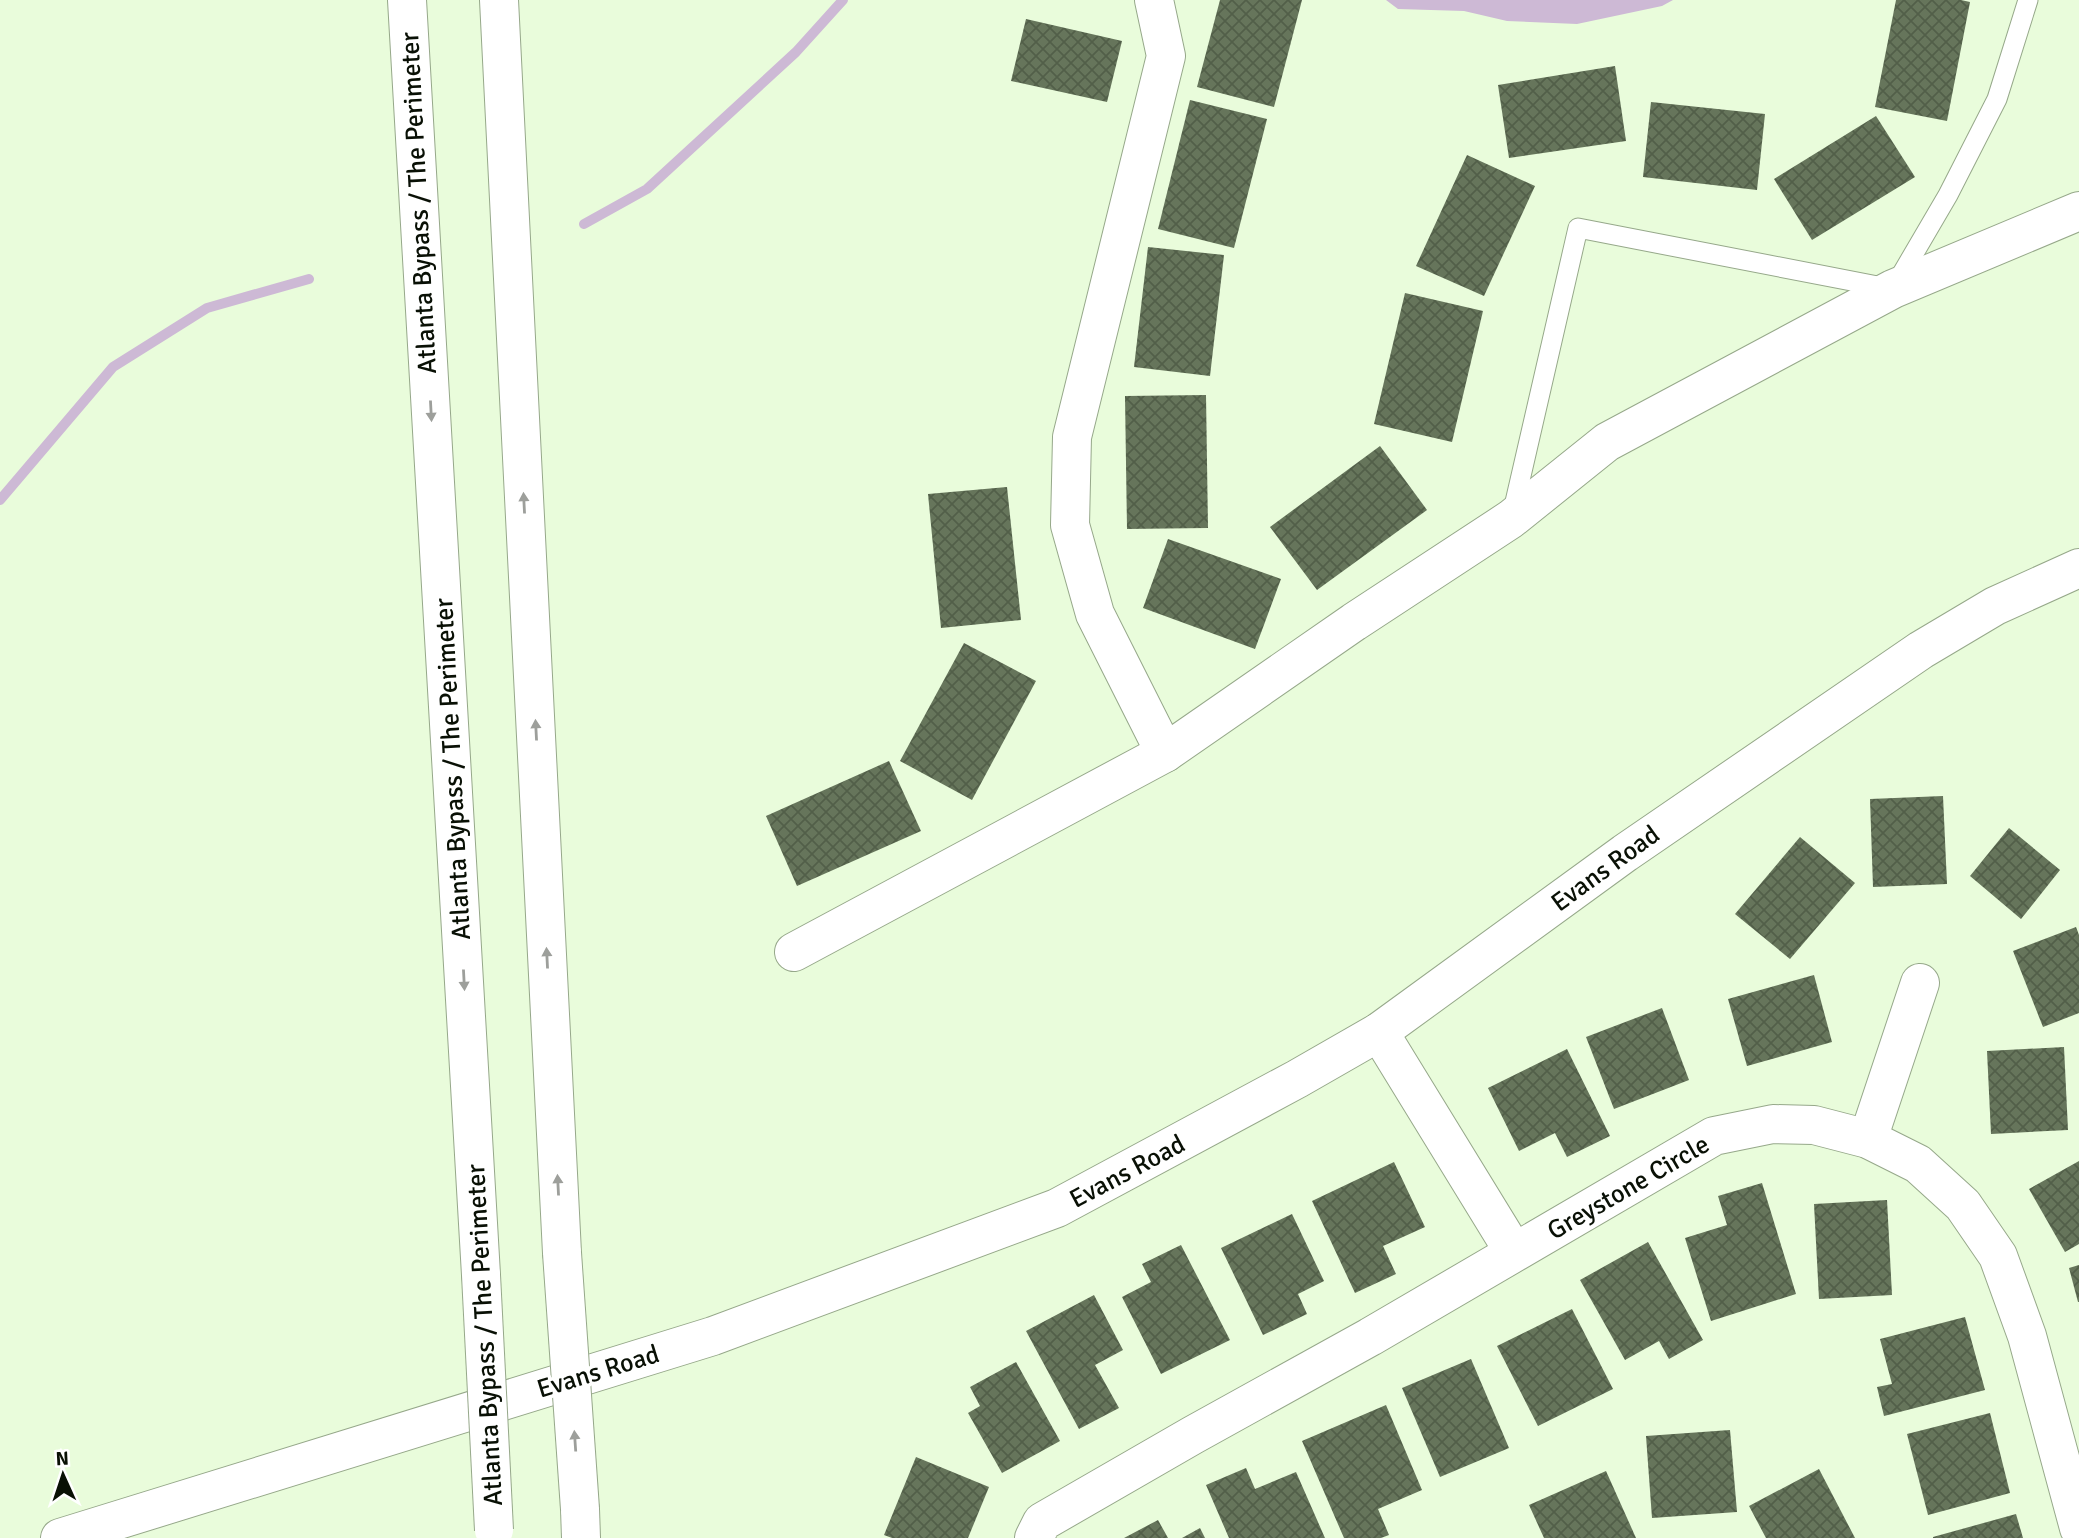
<svg xmlns="http://www.w3.org/2000/svg" width="2079" height="1538" font-family="Signika,sans-serif">
<style>
.water{fill:#cdb9d5}
.lines{fill:none;stroke-linecap:round;stroke-linejoin:round}
.stream{stroke:#cdb9d5;stroke-width:10}
.building{fill:url(#building-cross-hatch)}
.lane-casing{stroke:#96a88a;stroke-width:21}
.street-casing{stroke:#96a88a;stroke-width:40}
.secondary-casing{stroke:#96a88a;stroke-width:40}
.highway-casing{stroke:#96a88a;stroke-width:40}
.lane{stroke:#fff;stroke-width:19}
.street{stroke:#fff;stroke-width:38}
.secondary{stroke:#fff;stroke-width:38}
.highway{stroke:#fff;stroke-width:38}
.highway-bridge-casing{stroke:#96a88a;stroke-width:40;stroke-linecap:butt}
.highway-bridge{stroke:#fff;stroke-width:38}
.oneway{fill:#9d9f9b}
.labels{text-anchor:middle;stroke-width:7;stroke-linejoin:round;paint-order:stroke}
.street-label{font-size:26px;fill:#091005;stroke:#fff}
</style>
<defs>
<pattern id="building-cross-hatch" width="8" height="8" patternUnits="userSpaceOnUse" patternTransform="scale(1.75)"><rect width="8" height="8" fill="#66755b"/><path d="M0 0l8 8M0 8l8-8" fill="none" stroke="#525f49"/></pattern>
</defs>
<rect width="100%" height="100%" fill="#e9fcdb"/>
<path class="water" d="M1386,0H1673L1662,6L1577,24L1507,21L1464,11L1398,9Z"/>
<g class="lines">
<g class="stream">
<path d="M584,224L647,189L796,52L843,0"/>
<path d="M0,500L113,367L207,308L309,279"/>
</g>
</g>
<g class="building">
<path d="M1220,0H1302L1274,107L1197,87Z"/>
<path d="M1896,0H1961L1970,2L1947,121L1875,107Z"/>
<path d="M1026,19L1122,41L1107,102L1011,81Z"/>
<path d="M1615,66L1626,141L1509,158L1498,85Z"/>
<path d="M1190,100L1267,119L1234,248L1158,229Z"/>
<path d="M1651,102L1765,114L1757,190L1643,177Z"/>
<path d="M1876,116L1915,177L1812,240L1774,179Z"/>
<path d="M1467,155L1535,186L1484,296L1416,266Z"/>
<path d="M1148,247L1224,255L1210,376L1134,367Z"/>
<path d="M1405,293L1483,311L1452,442L1374,424Z"/>
<path d="M1206,395L1208,528L1127,529L1125,396Z"/>
<path d="M1380,446L1427,510L1317,590L1270,527Z"/>
<path d="M1007,487L1021,620L941,628L928,494Z"/>
<path d="M1168,539L1281,579L1255,649L1143,608Z"/>
<path d="M964,643L1036,681L972,800L900,761Z"/>
<path d="M889,761L921,831L797,886L766,816Z"/>
<path d="M1943,796L1947,884L1873,887L1870,799Z"/>
<path d="M2009,828L2060,870L2021,919L1970,876Z"/>
<path d="M1800,837L1855,883L1790,959L1735,914Z"/>
<path d="M2076,927L2079,935V1013L2043,1027L2013,951Z"/>
<path d="M1814,975L1832,1042L1747,1066L1728,999Z"/>
<path d="M1662,1008L1689,1080L1614,1109L1586,1037Z"/>
<path d="M2064,1047L2068,1130L1991,1134L1987,1051Z"/>
<path d="M1567,1049L1610,1136L1567,1157L1555,1133L1519,1151L1488,1088Z"/>
<path d="M2079,1161V1244L2065,1252L2029,1189Z"/>
<path d="M1394,1162L1425,1227L1383,1246L1396,1274L1355,1293L1312,1201Z"/>
<path d="M1762,1183L1796,1294L1711,1321L1685,1238L1727,1225L1718,1196Z"/>
<path d="M1887,1200L1892,1295L1819,1299L1814,1204Z"/>
<path d="M1292,1214L1324,1281L1298,1294L1307,1314L1263,1335L1221,1248Z"/>
<path d="M1648,1242L1703,1340L1669,1359L1659,1341L1625,1360L1580,1280Z"/>
<path d="M1181,1245L1230,1340L1161,1374L1122,1297L1151,1282L1142,1264Z"/>
<path d="M2079,1265V1302H2078L2069,1268Z"/>
<path d="M1094,1295L1123,1350L1095,1365L1119,1408L1079,1429L1026,1331Z"/>
<path d="M1572,1309L1613,1389L1538,1426L1497,1346Z"/>
<path d="M1965,1317L1985,1390L1884,1416L1877,1387L1892,1384L1880,1339Z"/>
<path d="M1471,1359L1509,1448L1440,1477L1402,1388Z"/>
<path d="M1016,1362L1060,1441L1002,1473L968,1413L980,1406L970,1387Z"/>
<path d="M1386,1405L1422,1490L1378,1509L1389,1535L1381,1538H1344L1302,1441Z"/>
<path d="M1990,1413L2010,1493L1928,1515L1907,1434Z"/>
<path d="M1730,1430L1737,1512L1652,1518L1646,1436Z"/>
<path d="M916,1457L989,1487L968,1538H892L884,1535Z"/>
<path d="M1246,1468L1255,1489L1296,1472L1325,1538H1229L1206,1485Z"/>
<path d="M1819,1469L1855,1538H1766L1749,1506Z"/>
<path d="M1606,1471L1636,1538H1544L1529,1505Z"/>
<path d="M2016,1514L2023,1538H1933V1537Z"/>
<path d="M1158,1520L1168,1538H1124Z"/>
<path d="M1200,1528L1205,1538H1182Z"/>
</g>
<g class="lines">
<g class="lane-casing">
<path id="lane" d="M1512,515L1578,228L1893,289L1948,195L1997,99L2028,0"/>
</g>
<g class="street-casing">
<g id="street">
<path d="M1154,0L1166,56L1072,437L1070,525L1095,614L1165,753"/>
<path d="M794,952L1165,753L1354,622L1511,519L1607,442L1893,289L2079,211"/>
<path d="M1379,1032L1514,1252"/>
<path d="M1868,1139L1920,983"/>
<path d="M1034,1538L1042,1522L1193,1435L1370,1337L1714,1136L1773,1124L1814,1125L1868,1139L1918,1164L1963,1205L1998,1256L2027,1336L2079,1528"/>
</g>
</g>
<g class="secondary-casing">
<path id="secondary" d="M60,1538L713,1336L1057,1208L1297,1079L1379,1032L1625,853L1921,650L1995,606L2079,568"/>
</g>
<g class="highway-casing">
<g id="highway">
<path d="M407,0L481,1275"/>
<path d="M499,0L562,1253"/>
<path d="M580,1509L581,1538"/>
</g>
</g>
<use href="#lane" class="lane"/>
<use href="#street" class="street"/>
<use href="#secondary" class="secondary"/>
<use href="#highway" class="highway"/>
<g class="highway-bridge-casing">
<g id="highway-bridge">
<path d="M562,1253L580,1509"/>
<path d="M481,1275L494,1530"/>
</g>
</g>
<use href="#highway-bridge" class="highway-bridge"/>
</g>
<defs><path id="oneway-solid" d="M-6-.8H1V-3.2L6.5 0L1 3.2V.8H-6Z" transform="scale(1.75)"/></defs>
<g class="oneway">
<use href="#oneway-solid" transform="translate(431 411) rotate(87)"/>
<use href="#oneway-solid" transform="translate(524 503) rotate(-93)"/>
<use href="#oneway-solid" transform="translate(536 730) rotate(-93)"/>
<use href="#oneway-solid" transform="translate(547 958) rotate(-93)"/>
<use href="#oneway-solid" transform="translate(464 980) rotate(87)"/>
<use href="#oneway-solid" transform="translate(558 1185) rotate(-93)"/>
<use href="#oneway-solid" transform="translate(575 1441) rotate(-94)"/>
</g>
<g class="labels">
<g class="street-label">
<text transform="translate(418 203) rotate(-93)" y="9">Atlanta Bypass / The Perimeter</text>
<text transform="translate(452 769) rotate(-93)" y="9">Atlanta Bypass / The Perimeter</text>
<text transform="translate(1605 868) rotate(-36)" y="9">Evans Road</text>
<text transform="translate(1127 1171) rotate(-28)" y="9">Evans Road</text>
<text transform="translate(1628 1187) rotate(-30)" y="9">Greystone Circle</text>
<text transform="translate(484 1335) rotate(-93)" y="9">Atlanta Bypass / The Perimeter</text>
<text transform="translate(598 1371) rotate(-17)" y="9">Evans Road</text>
</g>
</g>
<g transform="translate(63 1475) rotate(357)" stroke="#ffffff" stroke-width="5" paint-order="stroke">
<path d="M0-5L12 26L0 18L-12 26Z" fill="#091005"/>
<text y="-10" font-size="19" font-weight="bold" text-anchor="middle" fill="#091005">N</text>
</g>
</svg>
